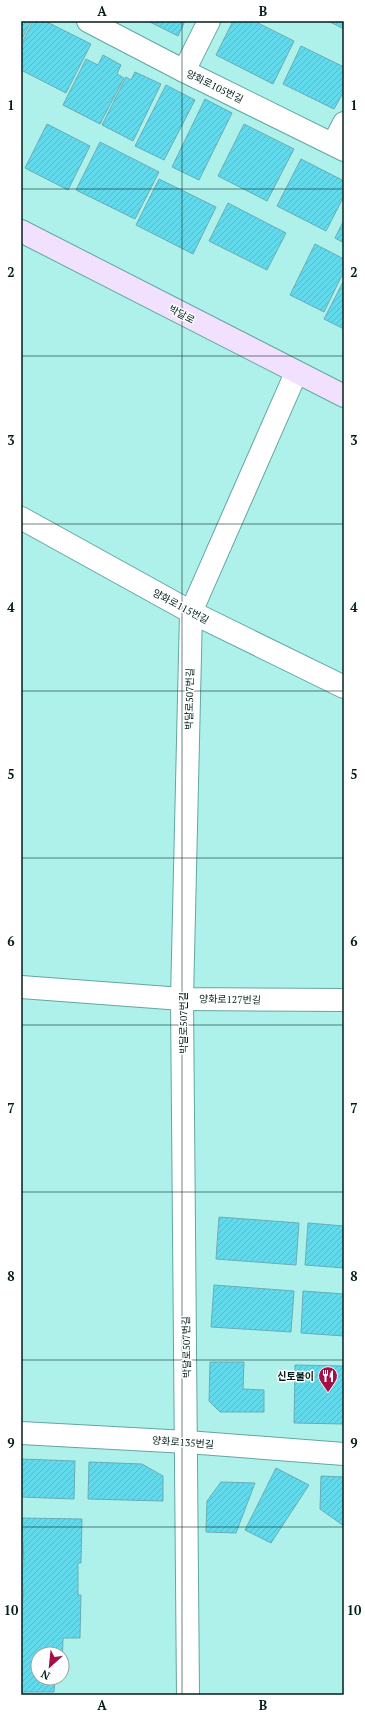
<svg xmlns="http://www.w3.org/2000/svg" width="365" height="1716" font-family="'PT Serif','Noto Sans KR',serif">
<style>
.building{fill:url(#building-hatch);stroke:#6aacb6}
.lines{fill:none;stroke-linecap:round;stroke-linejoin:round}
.street-casing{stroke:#64a6a1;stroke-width:24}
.secondary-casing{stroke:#64a6a1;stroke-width:24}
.street{stroke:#fff;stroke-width:22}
.secondary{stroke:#f1e0fe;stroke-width:22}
.grid{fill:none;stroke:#021e1c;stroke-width:1;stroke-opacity:0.55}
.labels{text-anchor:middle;stroke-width:3;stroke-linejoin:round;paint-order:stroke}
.street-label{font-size:10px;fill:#021e1c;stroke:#fff}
.poi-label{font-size:10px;font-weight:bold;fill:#021e1c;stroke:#fff;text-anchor:end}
.neatline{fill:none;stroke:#021e1c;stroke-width:1.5}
.grid-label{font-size:13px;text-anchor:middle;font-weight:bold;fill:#021e1c}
</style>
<defs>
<pattern id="building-hatch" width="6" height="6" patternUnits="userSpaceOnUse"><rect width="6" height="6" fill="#63daec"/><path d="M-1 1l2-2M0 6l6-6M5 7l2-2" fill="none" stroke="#54bbca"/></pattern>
</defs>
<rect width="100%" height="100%" fill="#adf1ea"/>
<g class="building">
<path d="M21,21H31L21,41Z"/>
<path d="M33,21H45L91,44L66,93L21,70V45Z"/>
<path d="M148,21H185L178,36Z"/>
<path d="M233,21H254L294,41L273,84L216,55Z"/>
<path d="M328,21H344V29Z"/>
<path d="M301,46L344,67V91L334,109L283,84Z"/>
<path d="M103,55L121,65L117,74L124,78L100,124L63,105L86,59L98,65Z"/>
<path d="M135,72L161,84L133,141L102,125L126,77L131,80Z"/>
<path d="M166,85L195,100L164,160L135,146Z"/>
<path d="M205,99L232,113L199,180L172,167Z"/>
<path d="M47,124L90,146L68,190L25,168Z"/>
<path d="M244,124L294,149L267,201L218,176Z"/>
<path d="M100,142L159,172L135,219L76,190Z"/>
<path d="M301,159L344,181V196L326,231L277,206Z"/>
<path d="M159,179L216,207L193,254L136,225Z"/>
<path d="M228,203L286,233L267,270L209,241Z"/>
<path d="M344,220V243L335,238Z"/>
<path d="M315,244L344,259V271L324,312L290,295Z"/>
<path d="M344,280V329L324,319Z"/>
<path d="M219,1217L299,1223L296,1265L216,1259Z"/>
<path d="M308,1223L344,1226V1268L305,1265Z"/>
<path d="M214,1285L294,1291L291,1332L211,1327Z"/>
<path d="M303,1291L344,1294V1336L301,1333Z"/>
<path d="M210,1362H244L243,1389L264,1390V1412H220L209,1401Z"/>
<path d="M295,1365L344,1366V1424L294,1423Z"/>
<path d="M21,1459L75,1461L74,1499L21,1497Z"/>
<path d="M89,1462L142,1464L163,1476V1501L88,1499Z"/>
<path d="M276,1468L309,1485L271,1543L245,1530Z"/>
<path d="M321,1476L344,1477V1526L320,1509Z"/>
<path d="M221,1482L255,1483L236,1533L206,1532L207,1501Z"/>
<path d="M22,1518L82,1519L81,1563H78V1595H81L80,1638H63L62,1671V1654H38V1678H55L54,1692H21V1612L24,1591H21V1564H24L23,1543H21Z"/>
</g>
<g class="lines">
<g class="street-casing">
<g id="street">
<path d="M88,21L184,71L344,150"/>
<path d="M184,71L209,21"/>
<path d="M333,144L344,123"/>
<path d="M21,518L191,612L344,687"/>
<path d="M21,987L182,999L344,1000"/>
<path d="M21,1433L187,1442L344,1454"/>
<path d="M188,1695L182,999L191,612L296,373"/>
</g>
</g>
<g class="secondary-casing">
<path id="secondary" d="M21,231L344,396"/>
</g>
<use href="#street" class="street"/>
<use href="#secondary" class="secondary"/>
</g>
<path class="grid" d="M182,21V1695M21,189H344M21,356H344M21,524H344M21,691H344M21,858H344M21,1025H344M21,1192H344M21,1360H344M21,1527H344"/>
<defs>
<g id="restaurant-pin" transform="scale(1)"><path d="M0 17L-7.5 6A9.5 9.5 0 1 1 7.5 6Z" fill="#a60f45" stroke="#fff"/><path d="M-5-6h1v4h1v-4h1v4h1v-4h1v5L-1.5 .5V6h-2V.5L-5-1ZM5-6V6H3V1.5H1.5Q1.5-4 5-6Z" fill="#fff"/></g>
</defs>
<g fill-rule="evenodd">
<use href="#restaurant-pin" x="328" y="1376"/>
</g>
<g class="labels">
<g class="street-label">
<text transform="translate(215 86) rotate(26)" y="4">양화로105번길</text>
<text transform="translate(182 314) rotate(27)" y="4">박달로</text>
<text transform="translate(181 606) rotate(28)" y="4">양화로115번길</text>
<text transform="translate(189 699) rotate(-89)" y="4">박달로507번길</text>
<text transform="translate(230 999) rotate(1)" y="4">양화로127번길</text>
<text transform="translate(183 1023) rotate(-90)" y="4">박달로507번길</text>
<text transform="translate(186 1347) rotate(-91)" y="4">박달로507번길</text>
<text transform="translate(183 1442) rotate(4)" y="4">양화로135번길</text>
</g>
<g class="poi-label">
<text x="314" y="1380">신토불이</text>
</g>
</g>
<rect width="365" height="1716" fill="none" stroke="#ffffff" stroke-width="44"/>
<g transform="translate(50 1666) rotate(207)"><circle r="19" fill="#ffffff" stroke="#9aa5a4"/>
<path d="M0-3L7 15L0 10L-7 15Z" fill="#a60f45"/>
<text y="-6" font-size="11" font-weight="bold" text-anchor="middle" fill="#021e1c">N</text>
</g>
<rect x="22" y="22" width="321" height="1672" class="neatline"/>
<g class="grid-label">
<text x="102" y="16">A</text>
<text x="263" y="16">B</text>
<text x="11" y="110">1</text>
<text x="354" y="110">1</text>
<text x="11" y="277">2</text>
<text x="354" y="277">2</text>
<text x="11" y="445">3</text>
<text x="354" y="445">3</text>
<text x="11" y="612">4</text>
<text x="354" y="612">4</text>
<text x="11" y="779">5</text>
<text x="354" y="779">5</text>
<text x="11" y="946">6</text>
<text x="354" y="946">6</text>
<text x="11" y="1113">7</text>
<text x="354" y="1113">7</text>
<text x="11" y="1281">8</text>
<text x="354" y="1281">8</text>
<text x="11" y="1448">9</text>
<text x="354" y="1448">9</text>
<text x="11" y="1615">10</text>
<text x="354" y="1615">10</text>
<text x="102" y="1710">A</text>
<text x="263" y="1710">B</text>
</g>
</svg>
